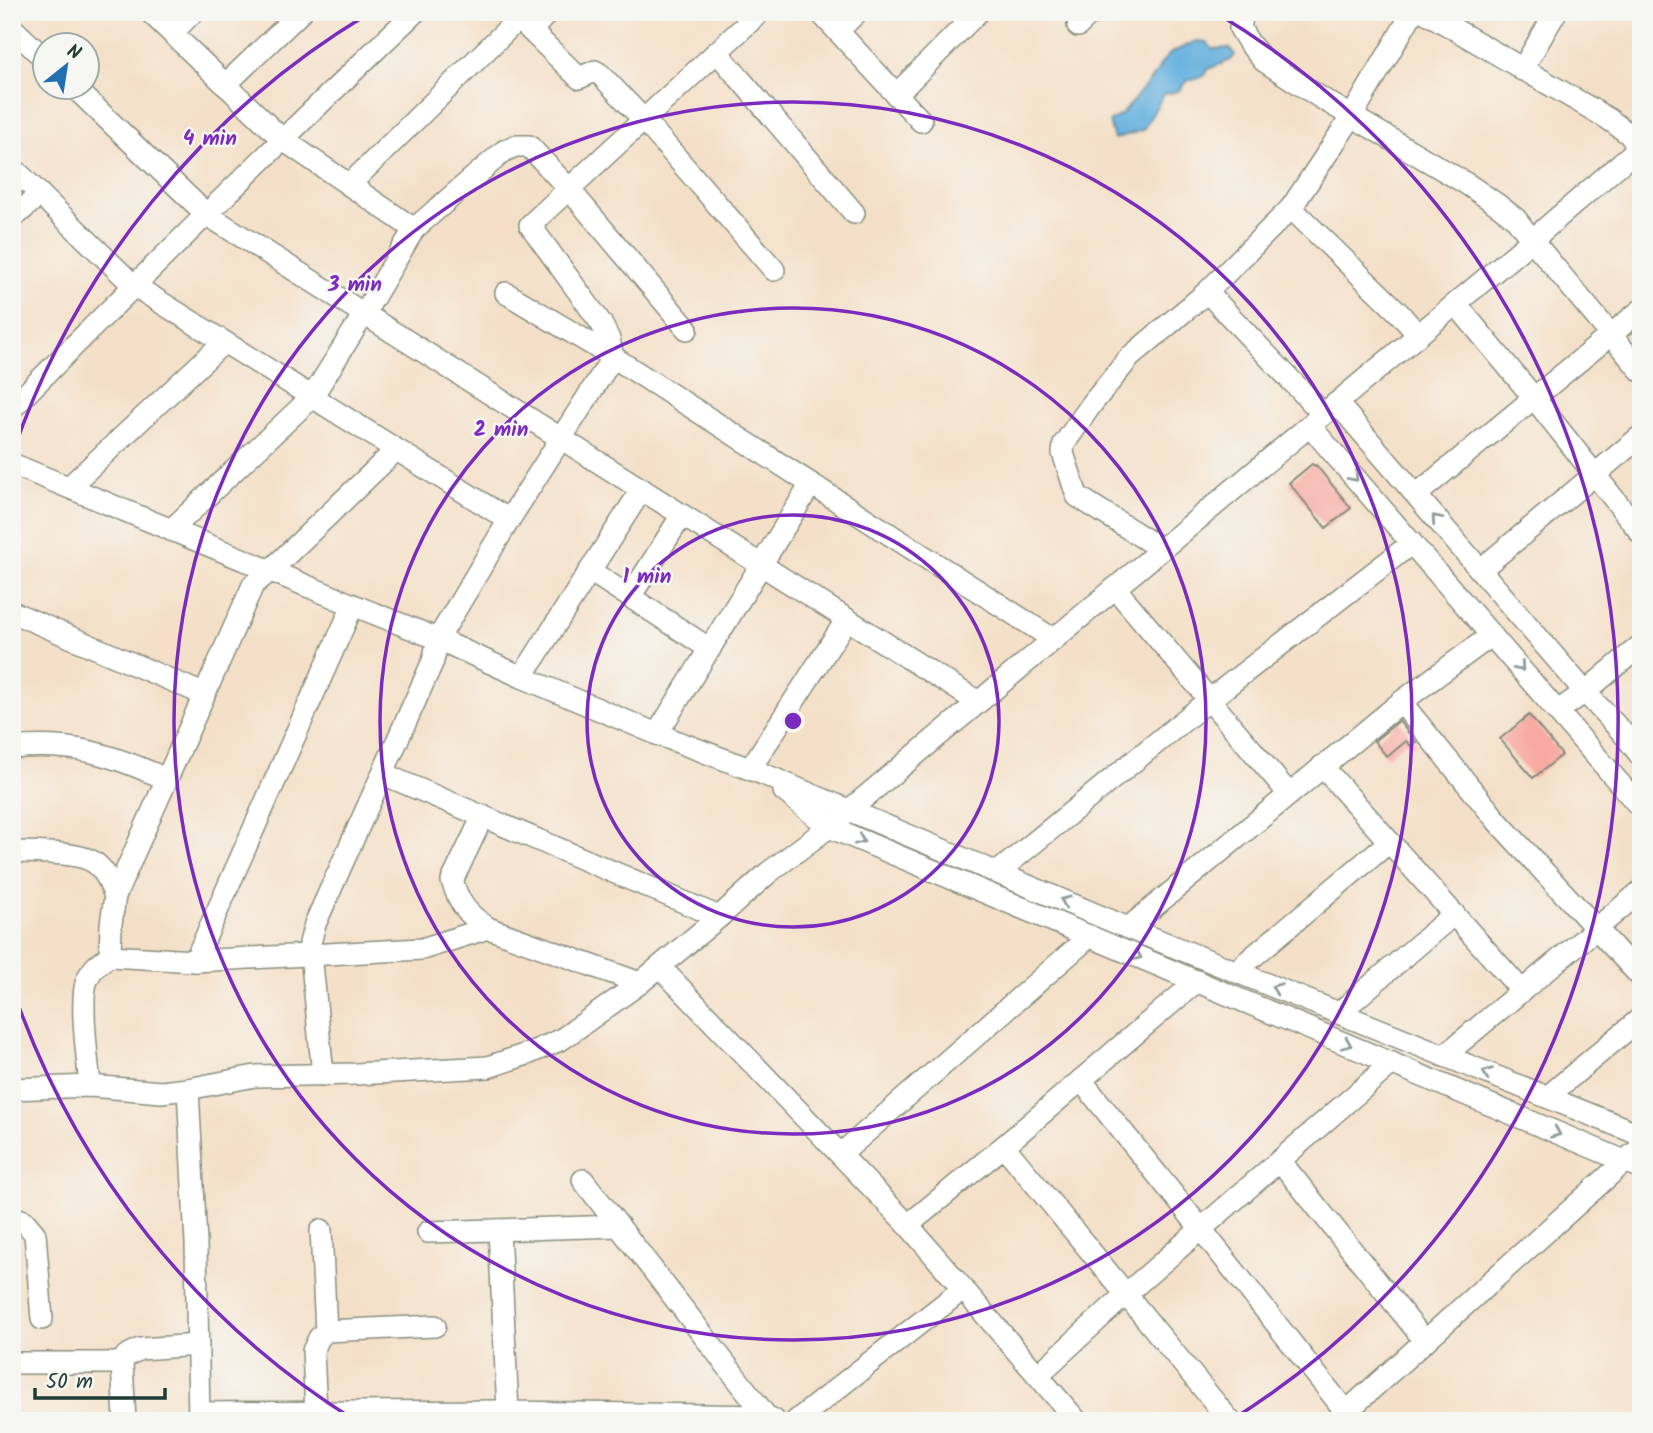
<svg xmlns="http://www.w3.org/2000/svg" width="1653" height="1433" font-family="Kalam,sans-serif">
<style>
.water{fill:#65b0de;stroke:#427689;stroke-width:2}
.building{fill:#f8aaa2}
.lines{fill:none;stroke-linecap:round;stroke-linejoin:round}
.minor-casing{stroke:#8a8e7e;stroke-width:24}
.minor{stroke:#fff;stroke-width:21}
.oneway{stroke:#8f9e9a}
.ring{fill:none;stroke:#7b2cbf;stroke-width:3.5}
.centre{fill:#7b2cbf;stroke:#f6f6f2;stroke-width:3.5}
.ring-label{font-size:21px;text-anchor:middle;font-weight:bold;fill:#7b2cbf;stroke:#f6f6f2;stroke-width:5;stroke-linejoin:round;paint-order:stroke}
</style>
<rect width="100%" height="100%" fill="#f6f6f2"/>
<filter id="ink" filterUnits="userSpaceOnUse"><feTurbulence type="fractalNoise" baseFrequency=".0143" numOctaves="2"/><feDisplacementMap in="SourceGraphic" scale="14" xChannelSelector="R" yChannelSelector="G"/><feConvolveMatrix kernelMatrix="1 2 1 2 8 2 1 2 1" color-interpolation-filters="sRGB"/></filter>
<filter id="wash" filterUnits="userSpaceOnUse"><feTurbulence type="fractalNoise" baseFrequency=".00686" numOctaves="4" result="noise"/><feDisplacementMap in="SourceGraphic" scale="28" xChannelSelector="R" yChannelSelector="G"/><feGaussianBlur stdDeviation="1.57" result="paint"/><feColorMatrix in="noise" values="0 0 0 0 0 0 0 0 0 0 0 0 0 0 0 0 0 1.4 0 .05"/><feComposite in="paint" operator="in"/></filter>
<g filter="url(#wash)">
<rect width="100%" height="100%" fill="#f4e0c8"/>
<path class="water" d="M1196,41L1207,42L1212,49L1230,48L1235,55L1231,60L1208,69L1204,76L1188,80L1178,91L1164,94L1143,130L1114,139L1109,122L1122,114L1157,72L1161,63L1171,53Z"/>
<g id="blocks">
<g class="building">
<path d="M1312,464L1315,466L1316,465L1351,508L1326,528L1289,483Z"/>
<path d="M1529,715L1562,755L1533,778L1500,739Z"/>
<path d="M1399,721L1416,742L1411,746L1406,741L1387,757L1374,741Z"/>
</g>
</g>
</g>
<g filter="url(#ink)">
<use href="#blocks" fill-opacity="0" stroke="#8a8e7e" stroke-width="2"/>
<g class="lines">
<g class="minor-casing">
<g id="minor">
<path d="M150,12L282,139L414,229"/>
<path d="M512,12L579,78L595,71L600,74L644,120L774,270"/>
<path d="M820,12L921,121"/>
<path d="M1243,12L1240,28L1249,43L1264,61L1321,98L1467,184L1498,205L1516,219L1532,240L1641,371"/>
<path d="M1425,12L1607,118L1629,134L1639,148"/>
<path d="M1078,26L1092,12"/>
<path d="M12,28L46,60"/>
<path d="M531,31L548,12"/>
<path d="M838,31L857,12"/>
<path d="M172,33L193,12"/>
<path d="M717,52L854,213"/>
<path d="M1522,70L1556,12"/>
<path d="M225,85L301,12"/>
<path d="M75,88L206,214L978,702"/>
<path d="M896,95L978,12"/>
<path d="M12,167L133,285L509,520"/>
<path d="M349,185L519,18"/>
<path d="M1291,208L1399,313L1418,335"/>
<path d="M12,219L40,194"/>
<path d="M506,293L613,357L1053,639"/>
<path d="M1456,304L1534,398L1641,533"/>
<path d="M1337,403L1585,692L1623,733L1641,756"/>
<path d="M12,408C145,274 279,142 415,12"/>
<path d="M1323,414L1207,292L1291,208L1352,116L1413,12"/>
<path d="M1310,426L1641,808"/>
<path d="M12,464L353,605L438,639L522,677L657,734L763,774L1128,928L1641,1135"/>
<path d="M69,487L224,342"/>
<path d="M1416,495L1641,310"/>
<path d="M171,530L312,397L364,314L414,229L504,151L515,146H529L569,189L687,329"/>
<path d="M1161,549L1077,496L1063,453L1064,444L1091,405L1130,357L1207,292"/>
<path d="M1480,570L1641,436"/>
<path d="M590,571L710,649"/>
<path d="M1115,588L1289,794"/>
<path d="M630,597L682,515"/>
<path d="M12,612L203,694"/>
<path d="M522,677L642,489"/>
<path d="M1401,702L1498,822L1641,977"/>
<path d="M1558,711L1585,692L1641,645"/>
<path d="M657,734L811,484"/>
<path d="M12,748C74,742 110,754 166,779"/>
<path d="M1322,766L1522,991"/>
<path d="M750,769L847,619"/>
<path d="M383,774L719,917"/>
<path d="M784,791L829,827L1641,1168"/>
<path d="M483,816L452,881C460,905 467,914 488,928L640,983"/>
<path d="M12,852C33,853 78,851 95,863C106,871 110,884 115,896"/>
<path d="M998,872L1209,700L1412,543"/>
<path d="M1128,928L1401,702L1492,635"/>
<path d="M110,956L195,961L422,949L488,928"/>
<path d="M195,961L353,605"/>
<path d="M660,967L908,1225L1077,1421"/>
<path d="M1236,971L1389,842"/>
<path d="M1339,1013L1454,914"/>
<path d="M1444,1056L1641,891"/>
<path d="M323,1075L310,943L315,924L433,661L438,639L509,520L613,357L609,339L601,323L530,225L760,12"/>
<path d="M1081,1080L1201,1229L1346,1412L1348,1421"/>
<path d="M90,1086C88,1062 79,1000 87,980C92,968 100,962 110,956L111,924L115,896L253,585L270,571L396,450"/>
<path d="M12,1089L90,1086L161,1092L188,1089L255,1076L356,1074L488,1067L530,1053L562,1039L640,983L719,917L768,873L829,827L1532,240L1641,146"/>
<path d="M188,1089L196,1243L199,1421"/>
<path d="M1547,1097L1641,1018"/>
<path d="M1004,1146L1230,1421"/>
<path d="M841,1154L1090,936"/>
<path d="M1280,1161L1425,1341"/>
<path d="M583,1180L766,1416L774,1420"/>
<path d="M12,1217L24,1221L35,1234L42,1319"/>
<path d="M908,1225L1004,1146L1197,981"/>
<path d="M321,1230L326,1331"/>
<path d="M499,1230L508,1412"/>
<path d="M428,1232L619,1226"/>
<path d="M12,1363H122"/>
<path d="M1038,1375L1126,1294L1392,1063"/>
<path d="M316,1412L313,1351L319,1338L326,1331L435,1326"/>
<path d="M199,1413L500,1411L508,1412L766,1416"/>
<path d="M125,1421L122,1363L126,1356L140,1349L198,1345"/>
<path d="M796,1421L963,1289"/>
<path d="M1336,1421L1634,1153"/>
</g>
</g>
<use href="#minor" class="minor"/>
</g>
<defs><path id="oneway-chevron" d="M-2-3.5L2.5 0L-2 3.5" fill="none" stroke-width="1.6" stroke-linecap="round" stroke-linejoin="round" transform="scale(1.75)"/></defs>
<g class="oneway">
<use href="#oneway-chevron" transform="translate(1354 477) rotate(49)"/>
<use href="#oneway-chevron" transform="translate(1436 519) rotate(-131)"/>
<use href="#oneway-chevron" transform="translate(1520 667) rotate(49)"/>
<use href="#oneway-chevron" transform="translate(860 840) rotate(23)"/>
<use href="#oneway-chevron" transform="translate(1065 901) rotate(-157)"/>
<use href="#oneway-chevron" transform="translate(1137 956) rotate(23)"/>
<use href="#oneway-chevron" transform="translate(1276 988) rotate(-158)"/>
<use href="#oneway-chevron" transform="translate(1347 1044) rotate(23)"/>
<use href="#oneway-chevron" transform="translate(1487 1073) rotate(-158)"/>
<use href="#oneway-chevron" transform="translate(1556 1133) rotate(23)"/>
</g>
</g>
<g class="ring">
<circle cx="793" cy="721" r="206"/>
<circle cx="793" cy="721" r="413"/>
<circle cx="793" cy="721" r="619"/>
<path d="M356 1421A825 825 0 0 1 13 990M13 452A825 825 0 0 1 368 14M1218 14A825 825 0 0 1 1230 1421"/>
</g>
<circle cx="793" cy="721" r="10" class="centre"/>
<g class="ring-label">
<text x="210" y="145">4 min</text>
<text x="355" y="291">3 min</text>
<text x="501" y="436">2 min</text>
<text x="647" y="583">1 min</text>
</g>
<rect width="1653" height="1433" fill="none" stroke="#f6f6f2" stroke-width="42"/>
<g transform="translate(66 66) rotate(30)"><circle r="33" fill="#f6f6f2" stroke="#a0aca6" stroke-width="2"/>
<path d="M0-5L12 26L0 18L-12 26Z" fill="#1f6fb2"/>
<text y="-10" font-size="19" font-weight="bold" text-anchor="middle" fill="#1f3d34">N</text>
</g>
<path d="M35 1388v10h130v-10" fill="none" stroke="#1f3d34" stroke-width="3.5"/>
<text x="46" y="1388" font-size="21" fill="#1f3d34" stroke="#f6f6f2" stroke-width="5" paint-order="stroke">50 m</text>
</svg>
